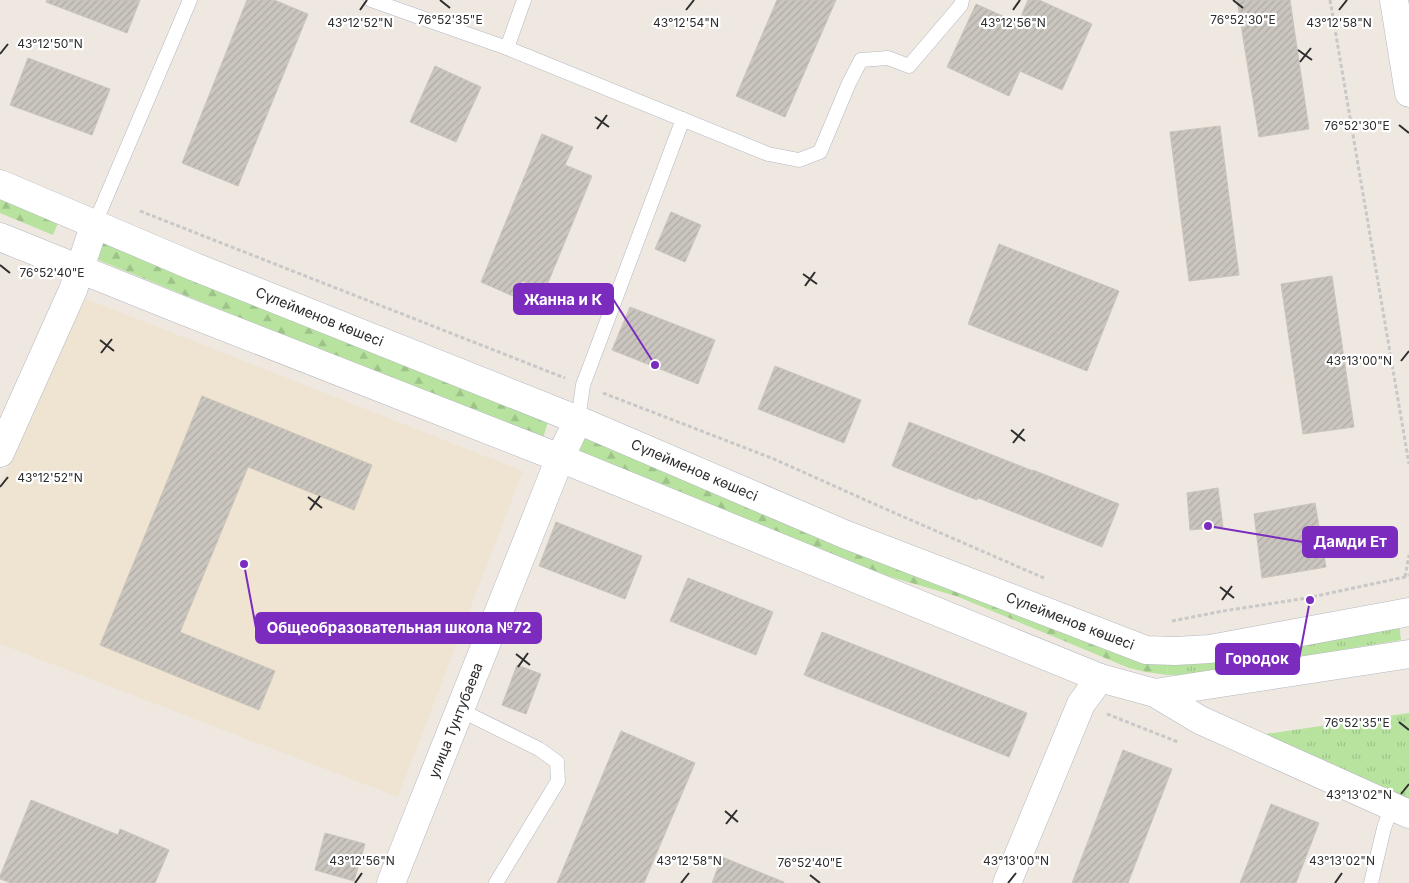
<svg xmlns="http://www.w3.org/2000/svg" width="1409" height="883" font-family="Inter,sans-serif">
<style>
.education{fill:#efe4d1}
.grass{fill:url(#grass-tufts)}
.forest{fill:url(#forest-firs)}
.building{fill:url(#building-hatch);stroke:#cac4ba}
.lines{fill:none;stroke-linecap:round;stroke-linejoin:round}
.lane-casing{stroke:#b4b7c0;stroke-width:15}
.street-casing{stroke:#b4b7c0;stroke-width:29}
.secondary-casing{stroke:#b4b7c0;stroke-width:29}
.path{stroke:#c8c8c8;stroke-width:3;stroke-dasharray:4 2.5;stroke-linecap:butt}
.lane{stroke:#fff;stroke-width:14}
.street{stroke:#fff;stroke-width:28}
.secondary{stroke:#fff;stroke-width:28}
.ticks{fill:none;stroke:#2d2d2d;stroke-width:2}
.labels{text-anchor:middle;stroke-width:4.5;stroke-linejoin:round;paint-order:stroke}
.street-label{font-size:14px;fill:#2d2d2d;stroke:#fff}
.ticks-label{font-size:12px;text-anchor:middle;fill:#2d2d2d;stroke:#fff;stroke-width:4.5;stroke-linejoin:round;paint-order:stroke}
.leader{fill:none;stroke:#7b2cbf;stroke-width:2}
.callout-dot{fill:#7b2cbf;stroke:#fff;stroke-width:2}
.callout{fill:#7b2cbf;stroke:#7b2cbf;stroke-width:2}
.callout-label{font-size:15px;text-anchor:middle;font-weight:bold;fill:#fff}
</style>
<defs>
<pattern id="grass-tufts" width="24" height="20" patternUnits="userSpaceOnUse" patternTransform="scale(1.25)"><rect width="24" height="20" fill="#b8e39f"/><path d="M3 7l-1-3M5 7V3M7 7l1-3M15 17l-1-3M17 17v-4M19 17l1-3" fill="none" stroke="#9ec389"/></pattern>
<pattern id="forest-firs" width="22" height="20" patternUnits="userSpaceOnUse" patternTransform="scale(1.25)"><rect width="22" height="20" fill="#b8e39f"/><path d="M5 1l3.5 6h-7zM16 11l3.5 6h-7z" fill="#9ec389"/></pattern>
<pattern id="building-hatch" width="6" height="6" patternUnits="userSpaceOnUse" patternTransform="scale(1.25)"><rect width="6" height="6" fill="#cac6bf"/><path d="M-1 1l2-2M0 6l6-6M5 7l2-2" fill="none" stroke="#aeaaa4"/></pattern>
</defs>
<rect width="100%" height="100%" fill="#eee8e1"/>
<path class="education" d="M84,298L523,471L398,797L0,644V484Z"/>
<g class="grass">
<path d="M1399,623L1401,640L1203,673L1178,675H1168L1166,657Z"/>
<path d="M1409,713V801L1259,735Z"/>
</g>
<g class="forest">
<path d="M0,187L62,213L53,235L0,213Z"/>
<path d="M105,237L549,419L542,441L96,259Z"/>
<path d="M585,432L1166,657L1168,675L1146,672L1129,668L956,596L849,565L575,453Z"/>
</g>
<g class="building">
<path d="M47,0H140L127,33L46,2Z"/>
<path d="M247,0H274L308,14L238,186L182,163Z"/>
<path d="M777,0H836L785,117L736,96Z"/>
<path d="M1028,0H1039L1092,24L1062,90L1020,71L1009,96L947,67L976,4L1018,23Z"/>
<path d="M1237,0H1290L1309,129L1259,137Z"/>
<path d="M28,58L110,89L92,135L10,105Z"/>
<path d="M435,66L481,87L456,142L410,122Z"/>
<path d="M1220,126L1239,275L1189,281L1170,132Z"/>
<path d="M542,134L573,147L565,165L592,176L545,290L522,281L515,297L481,282Z"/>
<path d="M671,212L701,225L685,262L655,249Z"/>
<path d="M999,244L1119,291L1087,371L968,324Z"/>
<path d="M1332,276L1354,427L1303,434L1281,284Z"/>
<path d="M630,307L715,340L698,384L612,350Z"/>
<path d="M775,366L861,400L844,443L758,409Z"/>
<path d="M202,396L372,465L354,510L248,467L180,632L275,671L259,710L100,645Z"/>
<path d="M909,422L1033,471V470L1119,504L1102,547L978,498L977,500L892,466Z"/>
<path d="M1218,488L1223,527L1190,530L1187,493Z"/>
<path d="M1315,503L1326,567L1262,578L1254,514Z"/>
<path d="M556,522L642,556L625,599L539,566Z"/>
<path d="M688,578L773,612L756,655L670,621Z"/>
<path d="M822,632L1027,713L1009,757L804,675Z"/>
<path d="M517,665L541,674L526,714L502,705Z"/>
<path d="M621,731L695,763L644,883H557Z"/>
<path d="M1123,750L1172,769L1128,883H1072Z"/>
<path d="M31,800L118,835L120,829L169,850L155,883H11L0,879V876Z"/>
<path d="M1271,804L1319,823L1296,883H1240Z"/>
<path d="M325,833L365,844L354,881L315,870Z"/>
<path d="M722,857L784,882V883H712Z"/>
</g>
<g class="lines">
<g class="lane-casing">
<g id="lane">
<path d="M371,0L507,48L768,154L799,160L820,152L849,83L861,60L888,58L909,66L961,5L962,0"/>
<path d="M507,48L524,0"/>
<path d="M95,223L190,0"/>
<path d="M578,420L583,385L683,119"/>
<path d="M460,710L539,749L557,762L558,781L496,883"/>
<path d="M1371,883L1384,828L1392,806"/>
</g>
</g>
<g class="street-casing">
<g id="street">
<path d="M0,453L73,290L95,223"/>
<path id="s1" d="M391,883L560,458L578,420"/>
<path d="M1007,883L1081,704L1100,678"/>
</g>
</g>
<g class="secondary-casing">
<g id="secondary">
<path d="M1394,0L1409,93"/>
<path id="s2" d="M0,184L195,267L578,420L844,534L1146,650L1175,651L1210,649L1409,612"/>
<path d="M0,237L179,309L560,458L1100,678L1155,693L1409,654"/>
<path d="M1155,693L1200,720L1409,814"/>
</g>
</g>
<g class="path">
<path d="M1330,0L1409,464"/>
<path d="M140,211L565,378"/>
<path d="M603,393L774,459L881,507L1044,578"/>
<path d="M1405,577L1409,555"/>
<path d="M1172,621L1223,611L1307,598L1405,577L1409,575"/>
<path d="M1107,714L1178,742"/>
</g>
<use href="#lane" class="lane"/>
<use href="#street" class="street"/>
<use href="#secondary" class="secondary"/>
</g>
<path class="ticks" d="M440,0L450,8M1233,0L1243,8M360,10L367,0M686,10L694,0M1013,10L1020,0M1339,10L1347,0M1298,50L1312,60M0,54L8,44M1300,62L1311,48M595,117L609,127M1399,125L1409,133M597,129L607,115M0,265L10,273M803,274L817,284M805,286L815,272M100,340L114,351M101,353L112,339M1401,361L1409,351M1011,430L1025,441M1013,443L1024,429M0,487L8,477M308,497L322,508M310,510L320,496M1220,587L1234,598M1222,600L1232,586M516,654L530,665M518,667L528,653M1399,722L1409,730M1401,794L1409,784M725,811L738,822M726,824L737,810M810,875L820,883M355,883L362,873M681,883L689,873M1008,883L1016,873M1335,883L1342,873"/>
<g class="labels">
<g class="street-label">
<text dy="5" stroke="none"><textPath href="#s2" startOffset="346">Сүлейменов көшесі</textPath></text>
<text dy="5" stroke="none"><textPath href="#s2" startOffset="751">Сүлейменов көшесі</textPath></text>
<text dy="5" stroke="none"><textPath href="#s2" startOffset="1156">Сүлейменов көшесі</textPath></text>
<text dy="5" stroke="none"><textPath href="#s1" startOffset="175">улица Тунтубаева</textPath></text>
</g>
</g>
<g class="ticks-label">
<text x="450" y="24">76°52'35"E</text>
<text x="1243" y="24">76°52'30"E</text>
<text x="360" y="27">43°12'52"N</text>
<text x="686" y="27">43°12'54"N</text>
<text x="1013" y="27">43°12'56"N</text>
<text x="1339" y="27">43°12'58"N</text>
<text x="50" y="48">43°12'50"N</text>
<text x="1357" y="130">76°52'30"E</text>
<text x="52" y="277">76°52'40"E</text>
<text x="1359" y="365">43°13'00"N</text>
<text x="50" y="482">43°12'52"N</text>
<text x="1357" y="727">76°52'35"E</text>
<text x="1359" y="799">43°13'02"N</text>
<text x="362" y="865">43°12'56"N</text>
<text x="689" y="865">43°12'58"N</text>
<text x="1016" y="865">43°13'00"N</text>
<text x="1342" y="865">43°13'02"N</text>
<text x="810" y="867">76°52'40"E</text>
</g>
<path class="leader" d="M655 365L613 299M1208 526L1303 542M244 564L256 628M1310 600L1299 659"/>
<g class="callout-dot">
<circle cx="655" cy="365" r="5"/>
<circle cx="1208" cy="526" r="5"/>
<circle cx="244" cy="564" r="5"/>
<circle cx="1310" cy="600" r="5"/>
</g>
<g class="callout">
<rect x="514" y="284" width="99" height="30" rx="5"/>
<rect x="1303" y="527" width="94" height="30" rx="5"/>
<rect x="256" y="613" width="285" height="30" rx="5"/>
<rect x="1216" y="644" width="83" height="30" rx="5"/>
</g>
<g class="callout-label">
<text x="563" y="305">Жанна и К</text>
<text x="1350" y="547">Дамди Ет</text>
<text x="399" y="633">Общеобразовательная школа №72</text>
<text x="1257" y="664">Городок</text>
</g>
</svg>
